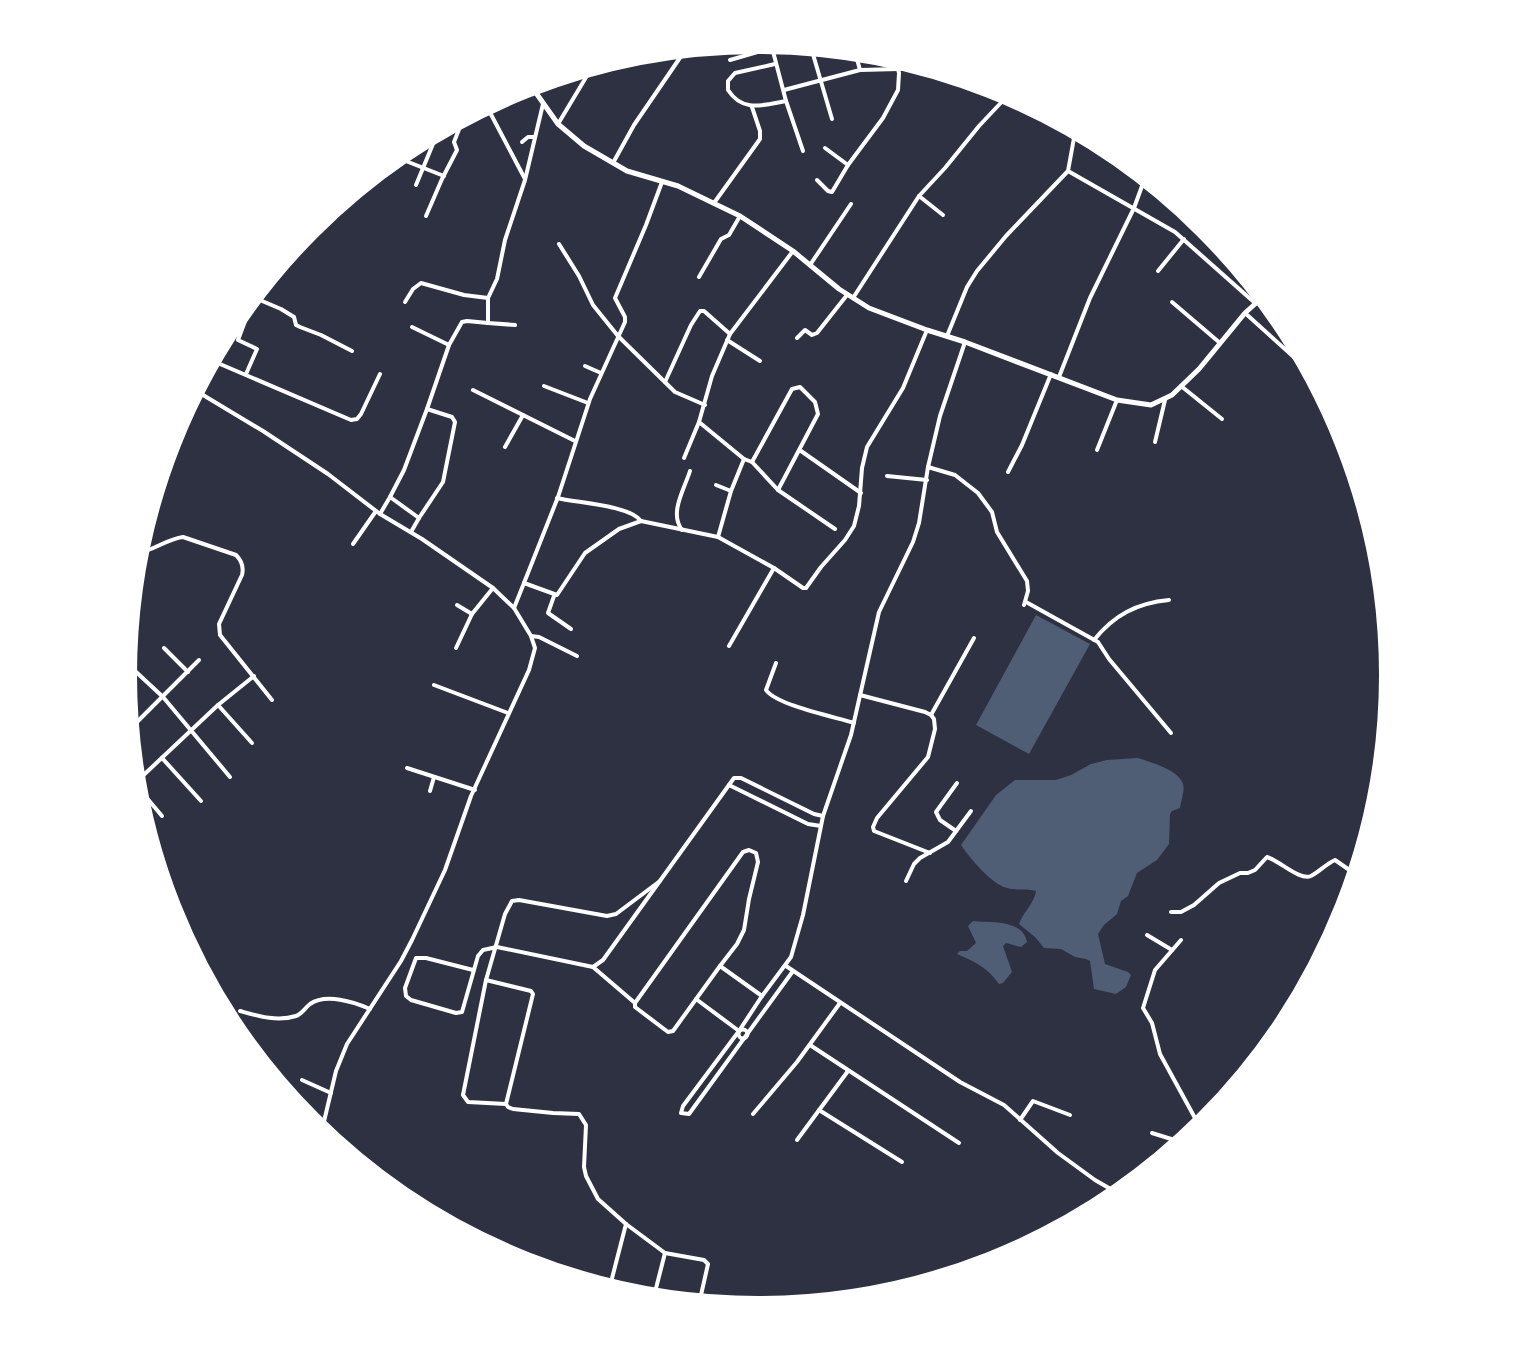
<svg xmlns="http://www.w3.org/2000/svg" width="1516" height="1349" font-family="'Fira Sans',sans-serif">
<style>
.water{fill:#4f5d75}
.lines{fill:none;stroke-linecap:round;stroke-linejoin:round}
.minor{stroke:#fff;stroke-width:4}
.secondary{stroke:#fff;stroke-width:5}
.rim{fill:none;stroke:#fff;stroke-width:8}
</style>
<rect width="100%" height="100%" fill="#2d3142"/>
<g class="water">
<path d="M1036,615L1090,644L1029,754L976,725Z"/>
<path d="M1138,758C1150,762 1179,770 1183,784C1185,790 1181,801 1180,808L1172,811L1170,814L1169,844L1157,860L1137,873L1128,896L1121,901L1117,914L1104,925L1098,934L1105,964L1128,972L1131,975L1126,987L1116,994L1094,989L1090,961L1086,959L1075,957L1061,949L1044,948L1035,937L1019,924C1023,912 1034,904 1036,891C1027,888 1017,891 1007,888C991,884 970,858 961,845L996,795L1015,780H1056L1071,775L1091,764L1107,760Z"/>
<path d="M973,921C991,923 1023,919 1027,942L1021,947L1006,943L1003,946L1012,972L1003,983L999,984C988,968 974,961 957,954L960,951H967L976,943L968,926Z"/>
</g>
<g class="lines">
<g class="minor">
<path d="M770,40L786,101L803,151"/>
<path d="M810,44L832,119"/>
<path d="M854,48L860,70"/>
<path d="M730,60L772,48"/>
<path d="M775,64L735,73L728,81V90C743,113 763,105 786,101"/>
<path d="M784,90L860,70L938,68"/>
<path d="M485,103L525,179"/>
<path d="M558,124L588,74"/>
<path d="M522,142L528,137H534"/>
<path d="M825,148L848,165"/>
<path d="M393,156L444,176"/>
<path d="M613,163L634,125L688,46"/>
<path d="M1068,171L1175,232L1255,303"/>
<path d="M817,180L828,191L832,192L848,165L883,118L898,90L899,73L894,55"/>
<path d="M416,185L440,127"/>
<path d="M919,196L943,215"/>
<path d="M714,203L760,139V131L752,107"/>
<path d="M426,216L442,179L457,150L454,142L465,114"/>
<path d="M559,244L579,276L593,305L618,336L675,392L705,405"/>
<path d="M793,251L730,334L712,376L699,422L744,459L752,462L778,490L835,529"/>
<path d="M810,265L851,204"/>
<path d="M1158,271L1184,239"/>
<path d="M699,277L721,239L729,235L740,216"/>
<path d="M255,298L281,309L294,317L296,325L300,327L321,335L352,351"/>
<path d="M853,298L919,196L945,168L979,126L1011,92"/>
<path d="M405,302L413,289L421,283L464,295L488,298"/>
<path d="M1172,302L1220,343"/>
<path d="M1245,313L1317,378"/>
<path d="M488,323L515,325"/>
<path d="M412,327L449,345"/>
<path d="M947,336L967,287L977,271L1006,236L1068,171L1076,127"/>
<path d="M797,338L805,330L812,335L817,333L847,295"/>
<path d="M727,340L760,361"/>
<path d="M212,355L214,360L220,364L351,420L357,419L361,414L380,374"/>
<path d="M585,366L601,373"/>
<path d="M246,374L257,349L238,340L257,289"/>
<path d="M1059,377L1090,298L1134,208L1146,175"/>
<path d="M665,382L691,325L700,311H704L730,334"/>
<path d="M544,386L588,403"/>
<path d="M1181,386L1222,419"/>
<path d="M193,389L263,431L328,474L380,514L422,539L493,588L514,608L531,636L535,648L529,670L471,796L445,870L412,940L401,961L347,1044L336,1071L321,1134"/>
<path d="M473,390L575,441"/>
<path d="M1155,442L1165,400"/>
<path d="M505,447L523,415"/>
<path d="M1097,450L1117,400"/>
<path d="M801,451L861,493"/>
<path d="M684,458L699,422"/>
<path d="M752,462L792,389L800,387L815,402L818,414L778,490"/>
<path d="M928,467L955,475L978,493L992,512L997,532L1027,581L1028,591L1024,605"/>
<path d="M1008,472L1022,445L1051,374"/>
<path d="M887,476L927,480"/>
<path d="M716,485L731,491"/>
<path d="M390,497L404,470L427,409"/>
<path d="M557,498C577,503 629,505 641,521"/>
<path d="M380,514L390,497L419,518L443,482L455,422L452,417L427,409L449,345L462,322L467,321L488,323V298L497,279L505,240L525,180L543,104"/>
<path d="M682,530C669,513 684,490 690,471"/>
<path d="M411,532L419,518"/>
<path d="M718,537L731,491L744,459"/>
<path d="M353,544L376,511"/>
<path d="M134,554C152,552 166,539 183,537L236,555C242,561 244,567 242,575L219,624L220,635L272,700"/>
<path d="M524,583L558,497L590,399L625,322V317L615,298L646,225L662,182"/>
<path d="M554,596L548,613L571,629"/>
<path d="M1026,602L1098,642L1109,659L1171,733"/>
<path d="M457,605L472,614"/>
<path d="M514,608L524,583L557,595L585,553L619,529L641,521L718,537L774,568L803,588H806L821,567L845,540L854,526L859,506L862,468L867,447L903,388L927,330"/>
<path d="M531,636L539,637L577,656"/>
<path d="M1094,640C1114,615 1137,603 1169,600"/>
<path d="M729,646L774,568"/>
<path d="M164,648L188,672"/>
<path d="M456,648L472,614L493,588"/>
<path d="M776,663L766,690C776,705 835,717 854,723"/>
<path d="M134,670L163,697L230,777"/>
<path d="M434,685L508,713"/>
<path d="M860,695L925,712L931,715L934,719L935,729L928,757L877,818L873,827L874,831L930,853"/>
<path d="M218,705L252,743"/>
<path d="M931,715L974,638"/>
<path d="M127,718L134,725"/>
<path d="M128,731L199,660"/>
<path d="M162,758L201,801"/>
<path d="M407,768L475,790"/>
<path d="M135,784L162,816"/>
<path d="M133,785L218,705L254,676"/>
<path d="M729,785L808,824L821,826"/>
<path d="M430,791L434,777"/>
<path d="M956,831L940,820L936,812L957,783"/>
<path d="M660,881L616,914L607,916L519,900L512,901L505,914L486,980L463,1095L468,1102L506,1104L508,1107L513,1109L553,1113L579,1114L586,1125L584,1167L586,1176L598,1199L626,1224L665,1253L704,1260L708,1264L699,1304"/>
<path d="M906,881L914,864L920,858L948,842L971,811"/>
<path d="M1171,912H1181L1194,905L1219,883L1240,873H1248L1255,870L1267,857C1280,861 1300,881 1311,876C1319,872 1326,864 1335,860L1358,876"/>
<path d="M1147,935L1172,950"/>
<path d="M1181,940L1155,970L1143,1008L1152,1023L1160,1054L1201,1129"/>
<path d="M786,966L960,1082L1004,1105L1058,1153L1095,1180L1121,1195"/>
<path d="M593,967L603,960L734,778H741L814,814L823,816"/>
<path d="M473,970L426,958H416L405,988L406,996L411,1000L456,1013L462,1012L478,956L483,950L497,947L593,967L635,1003V1007L668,1032L673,1031L720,966L762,996"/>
<path d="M793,971L689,1114L681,1113L683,1106L739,1031L762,996L791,957L803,915L823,816L851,735L879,612L913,542L919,523L928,467L940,416L965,342"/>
<path d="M486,980L531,991L533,994L506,1104"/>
<path d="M696,999L739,1031"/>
<path d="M635,1003L743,852L749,850L756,853L758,862L749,899L744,930L737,944L720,966"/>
<path d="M240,1011C258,1016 277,1022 296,1016C302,1014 305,1008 310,1004C326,993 354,1002 370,1009"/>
<circle cx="743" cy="1034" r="4.5"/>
<path d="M810,1045L959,1143"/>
<path d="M302,1080L331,1093"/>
<path d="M819,1110L902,1162"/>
<path d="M753,1114L797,1062L840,1003"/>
<path d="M1020,1120L1033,1101L1070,1115"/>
<path d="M1152,1133L1184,1143"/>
<path d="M797,1140L848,1071"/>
<path d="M609,1290L626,1224"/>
<path d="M653,1300L665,1253"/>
</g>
<path class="secondary" d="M529,83L558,124L584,146L627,171L678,186L740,216L793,251L839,289L869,308L927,330L965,342L1117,400L1151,405L1172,395L1199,369L1245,313L1265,295"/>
</g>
<path d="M0 0H1516V1349H0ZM133 675a625 625 0 1 1 1250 0a625 625 0 1 1-1250 0Z" fill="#fff" fill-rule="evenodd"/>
<path class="rim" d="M133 675a625 625 0 1 1 1250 0a625 625 0 1 1-1250 0Z"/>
</svg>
